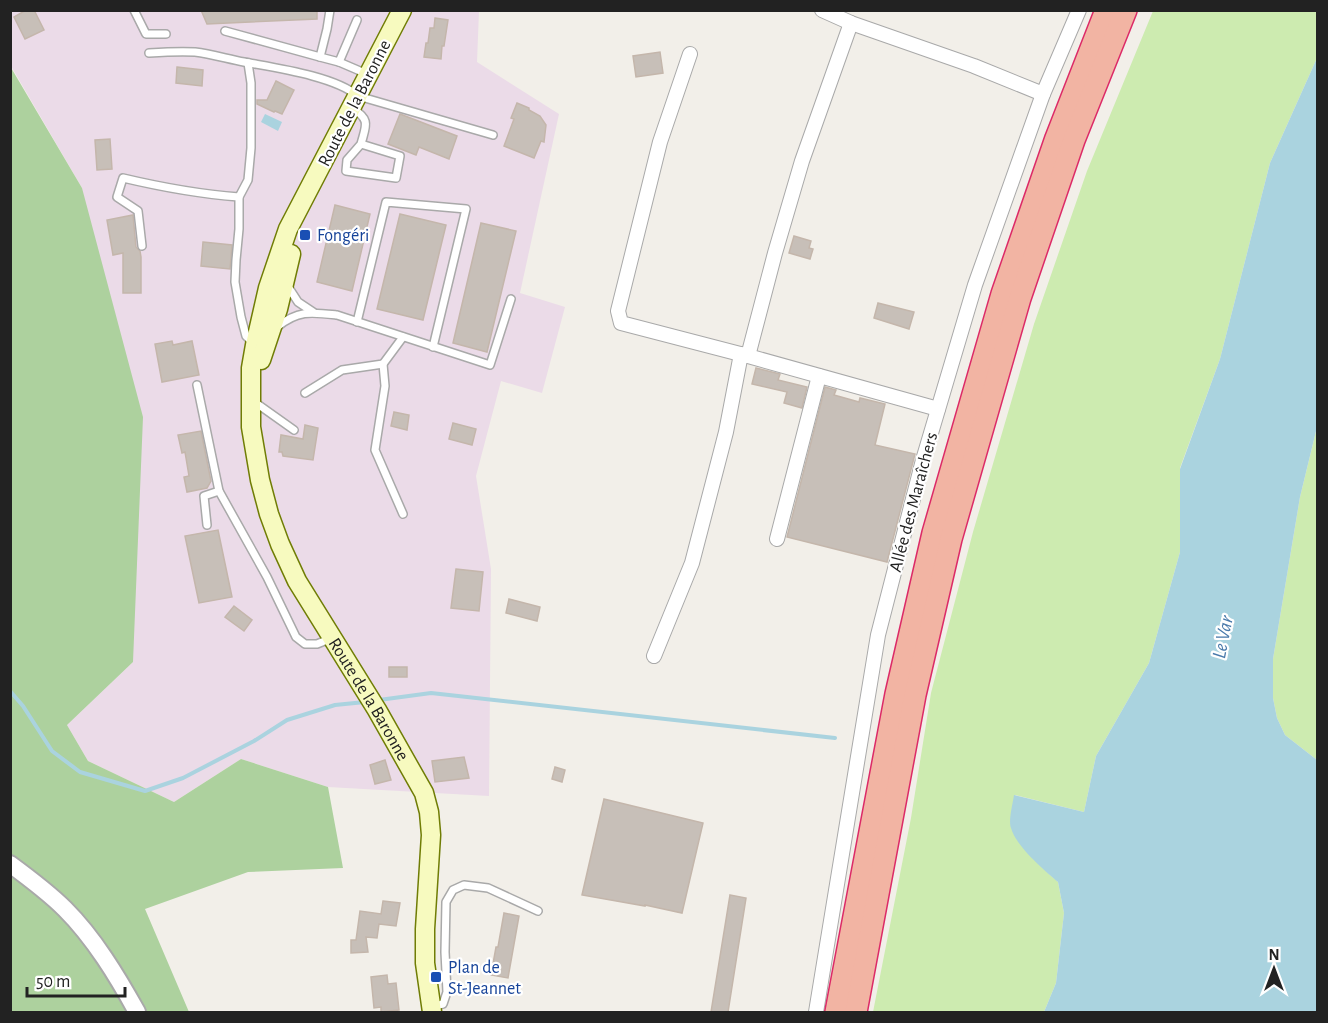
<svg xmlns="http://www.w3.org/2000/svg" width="1328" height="1023" font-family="'Alegreya Sans',sans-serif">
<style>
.industrial{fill:#ebdbe8}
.grass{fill:#cdebb0}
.forest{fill:#add19e}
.water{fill:#aad3df}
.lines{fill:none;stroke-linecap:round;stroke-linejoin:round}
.stream{stroke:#aad3df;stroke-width:4}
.building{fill:#c7bfb8;stroke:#c4b6ab;stroke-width:1.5}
.service-casing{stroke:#a9a9a9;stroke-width:10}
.minor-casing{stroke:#a9a9a9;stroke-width:16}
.tertiary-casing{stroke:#a9a9a9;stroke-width:20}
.secondary-casing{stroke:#707d05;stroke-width:21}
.trunk-casing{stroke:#dc2a67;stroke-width:24}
.service{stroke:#fff;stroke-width:7}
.minor{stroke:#fff;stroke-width:14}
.tertiary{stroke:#fff;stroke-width:16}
.secondary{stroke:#f7fabf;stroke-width:18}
.trunk{stroke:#f2b4a3;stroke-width:21}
.transit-dot{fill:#1a4fb4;stroke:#fff;stroke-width:2}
.labels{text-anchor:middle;stroke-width:4.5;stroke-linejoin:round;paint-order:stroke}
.street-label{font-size:18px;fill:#222;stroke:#fff}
.transit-label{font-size:18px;fill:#164399;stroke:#fff;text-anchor:start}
.water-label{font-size:20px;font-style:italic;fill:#4a7aab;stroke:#fff}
</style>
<rect width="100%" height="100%" fill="#f2efe9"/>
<path class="industrial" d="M12,10L479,11L477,62L559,114L520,293L565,307L542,393L501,381L476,476L491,569L489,796L328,787L241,759L174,802L88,761L67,725L133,662L82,188L11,66L10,15Z"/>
<g class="grass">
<path d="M1153,11H1317V58L1270,163L1220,359L1180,468V552L1149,663L1096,756L1084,812L1015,795L1048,873L1058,882L1064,913L1056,983L1044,1012H873L911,818L931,693L973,532L1034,324L1087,171Z"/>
<path d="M1317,427V760L1285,735L1277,718L1273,698V659L1300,497Z"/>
</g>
<path class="forest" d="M10,66L82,188L143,417L133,662L67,725L88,761L174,802L241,759L328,787L343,868L248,872L145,909L189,1012H11Z"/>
<g class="water">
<path d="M1317,58V427L1300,497L1273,659V698L1277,718L1285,735L1317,760V1012H1044L1056,983L1064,913L1058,882C1044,870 1016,846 1011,828C1008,821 1013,803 1014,795L1084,812L1096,756L1149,663L1180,552V469L1220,359L1270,163Z"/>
<path d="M265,114L282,122L278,131L261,122Z"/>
</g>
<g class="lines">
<g class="stream">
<path d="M10,691L23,706L52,751L80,772L145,791L183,778L254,741L287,720L335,705L365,702"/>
<path d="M379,700L431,693L835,738"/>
</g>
</g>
<g class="building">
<path d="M26,10H34L44,30L25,39L14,17Z"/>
<path d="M201,10H317V19L207,24Z"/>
<path d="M435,18L448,20L444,46H442L441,59L424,57L426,43H428L430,28H434Z"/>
<path d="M660,52L663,73L636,77L633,56Z"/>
<path d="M177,67L203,70L202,86L176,83Z"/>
<path d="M276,81L294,90L282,114L275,111L274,112L257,104V100H267Z"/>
<path d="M517,103L529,108V110L540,116L546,125L544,142L541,141L534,158L504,146L514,119L511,118Z"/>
<path d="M400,114L457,136L449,159L419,147L416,155L388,144Z"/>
<path d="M110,139L112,169L97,170L95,140Z"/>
<path d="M335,205L370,214L352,291L317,282Z"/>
<path d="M400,214L446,225L423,320L377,309Z"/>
<path d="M133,215L136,247L140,251L141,257V293H123V253L113,255L107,220Z"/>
<path d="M481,223L516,231L487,352L453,343Z"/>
<path d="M794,236L811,241L809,248L813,249L810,259L789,253Z"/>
<path d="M203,242L232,245L230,269L201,266Z"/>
<path d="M878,303L914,312L909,329L874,318Z"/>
<path d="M172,341L173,345L192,341L199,375L162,382L155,344Z"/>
<path d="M756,368L780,374L778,380L807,387L802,408L784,403L787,392L752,384Z"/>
<path d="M825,387L836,390L834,395L859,402L860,398L885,404L875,445L915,454L887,562L787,537Z"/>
<path d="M394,412L409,415L407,430L391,426Z"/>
<path d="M453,423L476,429L472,445L449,439Z"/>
<path d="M305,425L318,428L313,460L283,456L282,452H279L281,435L303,439Z"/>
<path d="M201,431L211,481L207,488L187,492L184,477L189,476L185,452L182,453L178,435Z"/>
<path d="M218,530L232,597L199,603L185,536Z"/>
<path d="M456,569L483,572L479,611L451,608Z"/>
<path d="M509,599L540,607L537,621L506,613Z"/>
<path d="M234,606L252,620L244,631L225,617Z"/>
<rect x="389" y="667" width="18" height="10"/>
<path d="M464,757L469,778L435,782L432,761Z"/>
<path d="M385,760L391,780L375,784L370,765Z"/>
<path d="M555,767L565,770L562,782L552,779Z"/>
<path d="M604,799L703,823L682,913L645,905V906L582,895Z"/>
<path d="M730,895L746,898L728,1012H711Z"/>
<path d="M383,901L400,903L396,926L379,924L377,938L366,937L368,952L351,953V940H356L360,911L381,914Z"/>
<path d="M504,913L519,916L508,978L491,975L496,947H498Z"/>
<path d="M387,975L388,984L396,983L399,1010L381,1012V1007L374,1008L371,977Z"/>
</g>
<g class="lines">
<g class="service-casing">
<g id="service">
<path d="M134,10L146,34H166"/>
<path d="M330,10L327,29L320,57L339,62"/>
<path d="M357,20L339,62L367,74"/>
<path d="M225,31L320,57"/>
<path d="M149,53C164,52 179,51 195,52C211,54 228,59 244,62C276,68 334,76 358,96L493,135"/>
<path d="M248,63L251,83V148L248,180L239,197V229L236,260L235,282L241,317L246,336L254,344"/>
<path d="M352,108C371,120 366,125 361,144L400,156L396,178L346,171L347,160L361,144"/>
<path d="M142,246L138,211L117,197L123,178C161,187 199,194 239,197"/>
<path d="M287,285L298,302L313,312"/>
<path d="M357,322L386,202L466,209L433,347"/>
<path d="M277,327C298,310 311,312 337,315L490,365L511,299"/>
<path d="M383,364L385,386L375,450L403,514"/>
<path d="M197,385L219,491L267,577L296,637L305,644H317L332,638"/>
<path d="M305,393L342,370L383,364L403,337"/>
<path d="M254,403H256L294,430"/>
<path d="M207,525L204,496L219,491"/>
<path d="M431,1007L443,1004L447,992L445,952L446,902L453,890L464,885L488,888L538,911"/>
</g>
</g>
<g class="minor-casing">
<g id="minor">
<path d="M822,10L851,23L974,66L1043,94"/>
<path d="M690,54L660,142L618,311L621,323L748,356L938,409"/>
<path d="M748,356L775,253L802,161L851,23"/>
<path d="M777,539L819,376"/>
<path d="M654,656L692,563L726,432L741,354"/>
<path d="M816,1012L878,635L923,460L975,285L1043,94L1079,10"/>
</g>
</g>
<g class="tertiary-casing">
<path id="tertiary" d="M10,864C29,878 48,892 65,909C94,938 117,976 137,1012"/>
</g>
<g class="secondary-casing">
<g id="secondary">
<path id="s1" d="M402,10L288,229L268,288L255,345L251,368V427L260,480L269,514L280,544L297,581L377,710L424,793L429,812L431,835L425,929V963L432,1012"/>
<path d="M261,360L278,309L291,254"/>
</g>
</g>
<g class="trunk-casing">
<g id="trunk">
<path d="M836,1012L896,694L933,533L1002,294L1056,138L1106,10"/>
<path d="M856,1012L915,695L951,539L1020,298L1074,140L1126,10"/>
</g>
</g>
<use href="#service" class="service"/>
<use href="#minor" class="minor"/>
<use href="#tertiary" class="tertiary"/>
<use href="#secondary" class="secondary"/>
<use href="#trunk" class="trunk"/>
</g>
<g class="transit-dot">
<rect x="299" y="229" width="12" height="12" rx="3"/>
<rect x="430" y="971" width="12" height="12" rx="3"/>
</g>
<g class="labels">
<g class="street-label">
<text transform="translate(354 103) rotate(-63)" y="6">Route de la Baronne</text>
<text transform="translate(913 502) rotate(-75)" y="6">Allée des Maraîchers</text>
<text dy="6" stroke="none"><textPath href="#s1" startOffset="750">Route de la Baronne</textPath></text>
</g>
<g class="transit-label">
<text x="317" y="241">Fongéri</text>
<text x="448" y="973">Plan de<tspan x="448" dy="21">St-Jeannet</tspan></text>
</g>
<g class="water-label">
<text transform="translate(1222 637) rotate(-79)" y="7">Le Var</text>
</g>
</g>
<rect width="1328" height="1023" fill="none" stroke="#222222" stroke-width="24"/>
<g transform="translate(1274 969)" stroke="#ffffff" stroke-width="4.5" paint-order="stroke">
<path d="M0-4.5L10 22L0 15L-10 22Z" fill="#222222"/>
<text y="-9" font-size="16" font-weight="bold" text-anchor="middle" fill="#222222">N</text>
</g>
<path d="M27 987v9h98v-9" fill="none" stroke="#222222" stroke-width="3"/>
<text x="36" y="987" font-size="18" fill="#222222" stroke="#ffffff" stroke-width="4.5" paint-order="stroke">50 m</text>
</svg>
